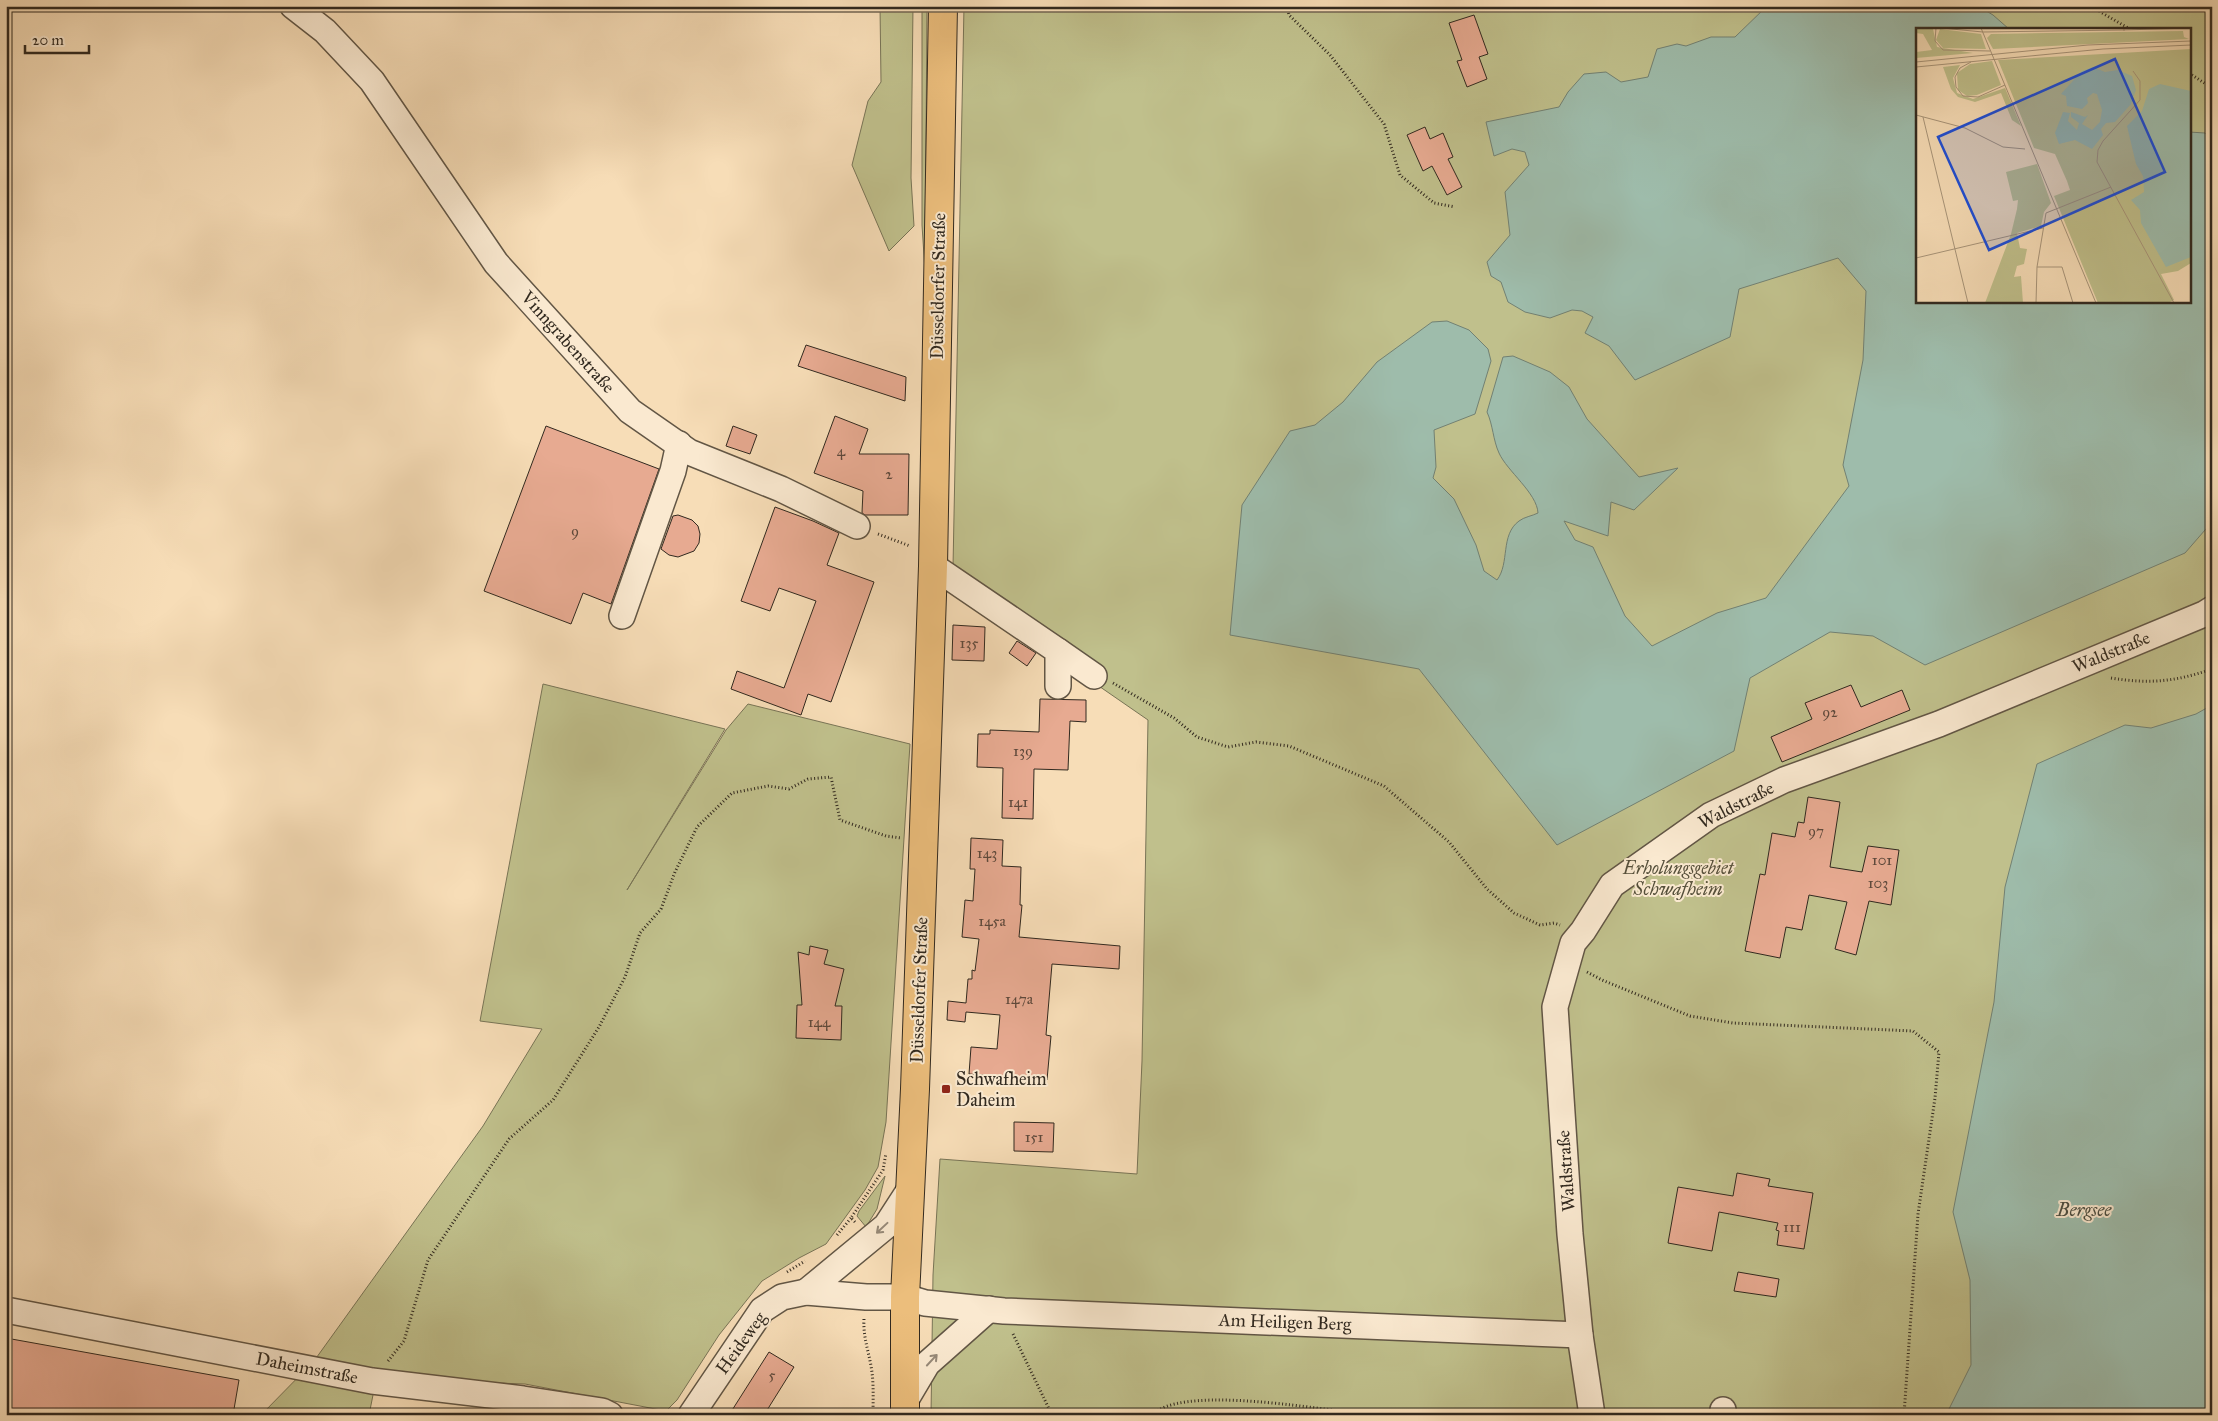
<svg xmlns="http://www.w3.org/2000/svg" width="2218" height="1421" font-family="'IM FELL Great Primer',serif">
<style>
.green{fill:#c0c08c;stroke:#787456;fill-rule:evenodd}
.water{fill:#9ebcab;stroke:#728173}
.building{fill:#e7aa91;stroke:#31291f}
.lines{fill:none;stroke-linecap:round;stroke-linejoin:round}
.minor-casing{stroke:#625645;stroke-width:28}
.major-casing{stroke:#31291f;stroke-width:30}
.path{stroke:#31291f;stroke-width:3;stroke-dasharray:1 2.5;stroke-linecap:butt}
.minor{stroke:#fae9d0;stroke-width:25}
.major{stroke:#ecbe7c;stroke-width:28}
.oneway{stroke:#968978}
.poi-dot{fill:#8f2418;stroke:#fae9d0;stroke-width:2}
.labels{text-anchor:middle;stroke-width:4;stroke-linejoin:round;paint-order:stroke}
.number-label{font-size:15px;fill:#5e493c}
.street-label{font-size:18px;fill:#31291f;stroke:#fae9d0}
.park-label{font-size:18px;font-style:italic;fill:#554f3a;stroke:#fae9d0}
.poi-label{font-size:18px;fill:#31291f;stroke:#fae9d0;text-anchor:start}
.water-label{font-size:19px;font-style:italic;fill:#4c4e42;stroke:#fae9d0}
.inset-road{fill:none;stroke:#a8957a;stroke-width:1}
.view{fill:#1d4ed8;fill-opacity:0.15;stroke:#1d4ed8;stroke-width:2.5}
.inset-edge{fill:none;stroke:#31291f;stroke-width:2.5}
</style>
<rect width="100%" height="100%" fill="#f7ddb7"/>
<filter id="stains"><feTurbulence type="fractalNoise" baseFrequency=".004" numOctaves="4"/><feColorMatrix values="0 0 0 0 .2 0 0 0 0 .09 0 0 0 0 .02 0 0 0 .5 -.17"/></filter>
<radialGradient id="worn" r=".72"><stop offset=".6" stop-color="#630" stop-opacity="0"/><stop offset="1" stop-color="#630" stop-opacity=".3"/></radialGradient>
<g class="green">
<path d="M880,6H913L911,178L914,226L889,251L852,165L868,101L881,82Z"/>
<path d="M922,6H927L925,271L922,225Z"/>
<path d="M964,6H2212V1415H931L933,1275L940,1159L1137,1174L1142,1061L1148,720L1093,682L953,567ZM1917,29H2189V301H1917Z"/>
<path d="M543,684L725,729L627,890L726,730L748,704L910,744L886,1122L878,1167L865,1190L826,1244L799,1258L762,1281L719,1335L677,1400L666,1411L525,1384L468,1382L378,1370L369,1415H261L314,1361L483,1126L542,1029L480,1021Z"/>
<path d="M885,1176L877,1209L866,1227L857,1216L859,1211Z"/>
</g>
<g class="water">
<path d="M1767,6H1978L1993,15L2009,29H1917V301H2189V132L2205,133L2212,140V522L2185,553L1925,665L1873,636L1830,632L1750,678L1734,751L1557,845L1419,669L1230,635L1242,505L1290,431L1315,425L1343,402L1377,362L1432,322L1447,321L1469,330L1488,349L1491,361L1475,414L1434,430L1436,467L1433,478L1454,499L1476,545L1484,571L1497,580C1510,563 1500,535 1519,521C1524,517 1532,516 1538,513C1537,493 1507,471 1499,453C1493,440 1493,425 1487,412L1503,357L1513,356L1550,372L1569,387L1587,419L1639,477L1678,468L1634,510L1611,502L1608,536L1564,521L1575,540L1593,547L1625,616L1652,646L1717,613L1766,598L1849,486L1843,465L1863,360L1866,291L1838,258L1739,289L1730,337L1635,380L1609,346L1585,333L1593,317L1582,311L1572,310L1550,318L1525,312L1508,302L1501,282L1491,276L1487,262L1510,235L1505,192L1529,165L1525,152L1512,149L1494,156L1486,122L1559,107L1568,92L1584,74L1606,72L1621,82L1648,77L1657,49L1677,44L1686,46L1711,37H1735Z"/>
<path d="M2212,705V1415H1946L1971,1365L1970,1280L1953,1212L1994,1002L2005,887L2037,764L2125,725L2151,728L2196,714Z"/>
</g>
<g class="building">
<path d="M1474,15L1488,54L1479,57L1487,79L1467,87L1457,61L1462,60L1449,23Z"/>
<path d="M1425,127L1430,139L1443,133L1453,157L1448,159L1462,187L1447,195L1432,166L1423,171L1407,135Z"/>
<path d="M806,345L906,377L905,401L798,366Z"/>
<path d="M835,416L868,429L859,454H909L908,515H865L862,513L863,491L814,473Z"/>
<path d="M546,426L659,469L611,604L583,593L571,624L484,591Z"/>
<path d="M733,426L757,435L750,454L726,446Z"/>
<path d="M775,507L813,521L839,533L827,565L874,582L831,702L808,694L801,715L731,689L737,671L784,688L816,601L779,588L770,611L741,601Z"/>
<path d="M678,515L692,520L698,526L700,534L699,543L694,551L678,557L669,555L661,549L673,516Z"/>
<path d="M953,625L985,627L984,661L952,660Z"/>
<path d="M1017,641L1036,653L1027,666L1009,653Z"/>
<path d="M1851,685L1861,707L1902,690L1910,710L1782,762L1771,737L1812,719L1805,703Z"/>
<path d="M1040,699L1086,700V722L1070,721L1068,770L1034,769L1033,819L1002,818L1003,768L977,767L978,734H990V730L1039,732Z"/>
<path d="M1808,797L1840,802L1830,867L1862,872L1868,846L1899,850L1891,905L1869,901L1856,955L1835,949L1847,902L1809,895L1802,930L1786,927L1780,958L1745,951L1760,874L1765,875L1772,833L1795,837L1798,822L1804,823Z"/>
<path d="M971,838L1003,840L1002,866L1021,867L1020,905H1022L1019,937L1120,946L1119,969L1052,964L1046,1035L1051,1036L1047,1080L969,1074L971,1047L997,1049L1000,1015L966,1012L965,1022L947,1020L948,1001L966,1003L968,979H972V970L975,971L979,939L962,937L965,900L973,901L975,869H970Z"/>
<path d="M810,946L828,950L824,964L844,969L835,1006H842L841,1040L796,1038L797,1005H802L798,952L809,955Z"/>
<path d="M1014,1122L1054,1123L1053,1152L1014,1151Z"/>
<path d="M1737,1173L1770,1179L1768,1186L1813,1193L1804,1249L1777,1245L1779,1231L1776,1230L1778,1223L1719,1212L1712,1251L1668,1243L1678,1187L1733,1196Z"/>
<path d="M1738,1272L1779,1279L1776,1297L1734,1291Z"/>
<path d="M6,1338L239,1380L233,1415H6Z"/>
<path d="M769,1352L794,1367L764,1415H729Z"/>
</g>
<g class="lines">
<g class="minor-casing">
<g id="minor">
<path d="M293,6L325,31L372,81L496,263L630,411L689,452L781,489L857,526"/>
<path d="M933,566L1058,651V686"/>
<path d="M622,616L673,471L679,444"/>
<path d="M1058,651L1094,676"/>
<path d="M806,1292L886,1226L910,1189"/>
<path d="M6,1310L372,1381L523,1399L602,1411L610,1415"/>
<path d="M905,1401L927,1364L989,1309"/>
<path d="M691,1415L762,1310L782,1297L806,1292L866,1297H905L925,1303L1004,1311L1580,1335"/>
<path d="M1592,1415L1580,1335L1570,1234L1555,1007L1573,943L1583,931L1612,885L1711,815L1784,780L1939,724L2204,614L2212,609"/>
<path d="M1723,1415V1410"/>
</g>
</g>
<g class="major-casing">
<path id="major" d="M905,1415V1297L915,1089L933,566L943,6"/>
</g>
<g class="path">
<path d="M1287,6L1289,15L1330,55L1384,124L1400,175L1434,203L1455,207"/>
<path d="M2090,6L2130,29"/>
<path d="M2189,73L2212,88"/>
<path d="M878,534L910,546"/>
<path d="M2111,678C2148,684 2175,682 2212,669"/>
<path d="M1113,683L1174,718L1197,737L1228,747L1256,742L1289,746L1384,786L1449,842L1487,889L1514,913L1540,925L1554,923L1560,925"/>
<path d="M1587,972L1602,980L1690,1016L1733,1023L1913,1031L1939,1052L1935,1098L1918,1214L1904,1415"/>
<path d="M855,1222L851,1218L883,1170L886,1153"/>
<path d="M837,1235L851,1218"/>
<path d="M787,1272L805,1261"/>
<path d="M864,1319C863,1336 868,1349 871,1366C874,1382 873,1399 873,1415"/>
<path d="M1013,1334L1052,1415"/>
<path d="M388,1361L404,1341L428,1260L509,1139L553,1100L599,1027L625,977L640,933L661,909L675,872L697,827L732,793L768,786L789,789L808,779L831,777L840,820L886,836L901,838"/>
<path d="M1152,1415C1179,1387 1296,1406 1333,1410L1336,1415"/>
</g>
<use href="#minor" class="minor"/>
<use href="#major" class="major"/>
</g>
<defs><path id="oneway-shaft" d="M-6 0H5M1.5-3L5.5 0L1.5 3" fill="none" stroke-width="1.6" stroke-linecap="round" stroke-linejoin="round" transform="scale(1.25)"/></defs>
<g class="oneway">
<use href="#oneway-shaft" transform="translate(882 1228) rotate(137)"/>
<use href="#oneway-shaft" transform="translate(932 1360) rotate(-47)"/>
</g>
<rect class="poi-dot" x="941" y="1084" width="10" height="10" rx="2.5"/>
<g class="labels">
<g class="number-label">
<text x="841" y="456">4</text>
<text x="889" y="479">2</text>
<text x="575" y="536">9</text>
<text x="969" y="648">135</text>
<text x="1830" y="717">92</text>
<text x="1023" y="756">139</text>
<text x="1018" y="807">141</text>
<text x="1816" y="836">97</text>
<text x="987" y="858">143</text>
<text x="1882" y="865">101</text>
<text x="1878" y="888">103</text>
<text x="992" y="926">145a</text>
<text x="1019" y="1004">147a</text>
<text x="819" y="1027">144</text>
<text x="1034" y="1142">151</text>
<text x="1792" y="1232">111</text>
<text x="772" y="1380">5</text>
</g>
<g class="street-label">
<text transform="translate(938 286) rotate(-89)" y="6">Düsseldorfer Straße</text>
<text transform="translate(568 342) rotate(48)" y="6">Vinngrabenstraße</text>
<text transform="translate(2111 652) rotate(-22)" y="6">Waldstraße</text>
<text transform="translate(1736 805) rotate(-27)" y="6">Waldstraße</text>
<text transform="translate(919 990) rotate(-88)" y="6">Düsseldorfer Straße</text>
<text transform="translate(1566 1171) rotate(-94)" y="6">Waldstraße</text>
<text transform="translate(1285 1322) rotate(2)" y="6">Am Heiligen Berg</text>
<text transform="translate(741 1343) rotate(-54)" y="6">Heideweg</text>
<text transform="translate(307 1368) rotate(11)" y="6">Daheimstraße</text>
</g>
<g class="park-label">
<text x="1678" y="874">Erholungsgebiet<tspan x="1678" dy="21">Schwafheim</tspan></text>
</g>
<g class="poi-label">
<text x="956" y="1085">Schwafheim<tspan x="956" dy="21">Daheim</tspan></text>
</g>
<g class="water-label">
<text x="2084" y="1216">Bergsee</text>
</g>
</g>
<g transform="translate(1916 28)">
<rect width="275" height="275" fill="#f7ddb7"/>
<path d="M0,0L17,1L21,19L57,25L0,30V24L16,22L7,6L0,5ZM24,1L65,6L70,21L27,20L20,12ZM267,3L268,9L273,11L77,21L71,10L75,6ZM275,21V235L262,243L245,246L258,272L252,275H182L138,168L154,162L151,153L139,126L118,120L82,32ZM76,33L85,57L61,67L51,68L42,62L41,45L54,36ZM44,37L37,50L41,65L57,71L89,60L105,98L96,92L85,65L59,74L42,69L35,61L27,39ZM121,136L135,175L128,184L125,198L101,205L104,220L111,221L108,236L101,238L98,249L105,248L107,275H69L95,206L101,181L102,172L97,173L90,144Z" fill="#c0c08c"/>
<path d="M177,39L189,44L202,42L216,48L220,62L215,76L199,94L190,95L185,101L187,107L176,121L159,112L143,116L139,105L147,84L154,85L152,93L161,102L163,95L155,89V84L169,89L172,87L166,96L176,102L184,94L186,82L181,66L177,65L171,70L172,75L166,81L151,78L150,68L145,66L166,43ZM244,56L275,63V229L250,239L225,195L224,182L215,172L228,164L227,148L220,136L211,98L226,83L233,61Z" fill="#9ebcab"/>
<path class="inset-road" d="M20,0L19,13L27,22L74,23M25,0L67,4L209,2M65,0L180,275M207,2L275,0M0,34L172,17L275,13M55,34L44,40L39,49L40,59L47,68L62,69L89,57M0,39L187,21L275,17M217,43L224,53V72L187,113L182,122L181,134L258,275M0,87L49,100L87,119L109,121M7,89L52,275M0,230L127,200M121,239H146L157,275M120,275L121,239L130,185L195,159"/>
<path class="view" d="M199,31L249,144L73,222L22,109Z"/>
<rect width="275" height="275" class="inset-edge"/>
</g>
<rect width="2218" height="1421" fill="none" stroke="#f7ddb7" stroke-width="25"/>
<rect x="8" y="8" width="2203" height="1406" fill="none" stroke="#31291f" stroke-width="2.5"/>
<rect x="12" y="12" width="2193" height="1396" fill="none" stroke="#31291f"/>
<path d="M25 45v8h64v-8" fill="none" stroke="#31291f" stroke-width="2.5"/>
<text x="32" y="45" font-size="15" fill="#31291f" stroke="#fae9d0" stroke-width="4" paint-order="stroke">20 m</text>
<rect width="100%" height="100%" filter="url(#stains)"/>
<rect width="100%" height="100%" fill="url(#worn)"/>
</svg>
